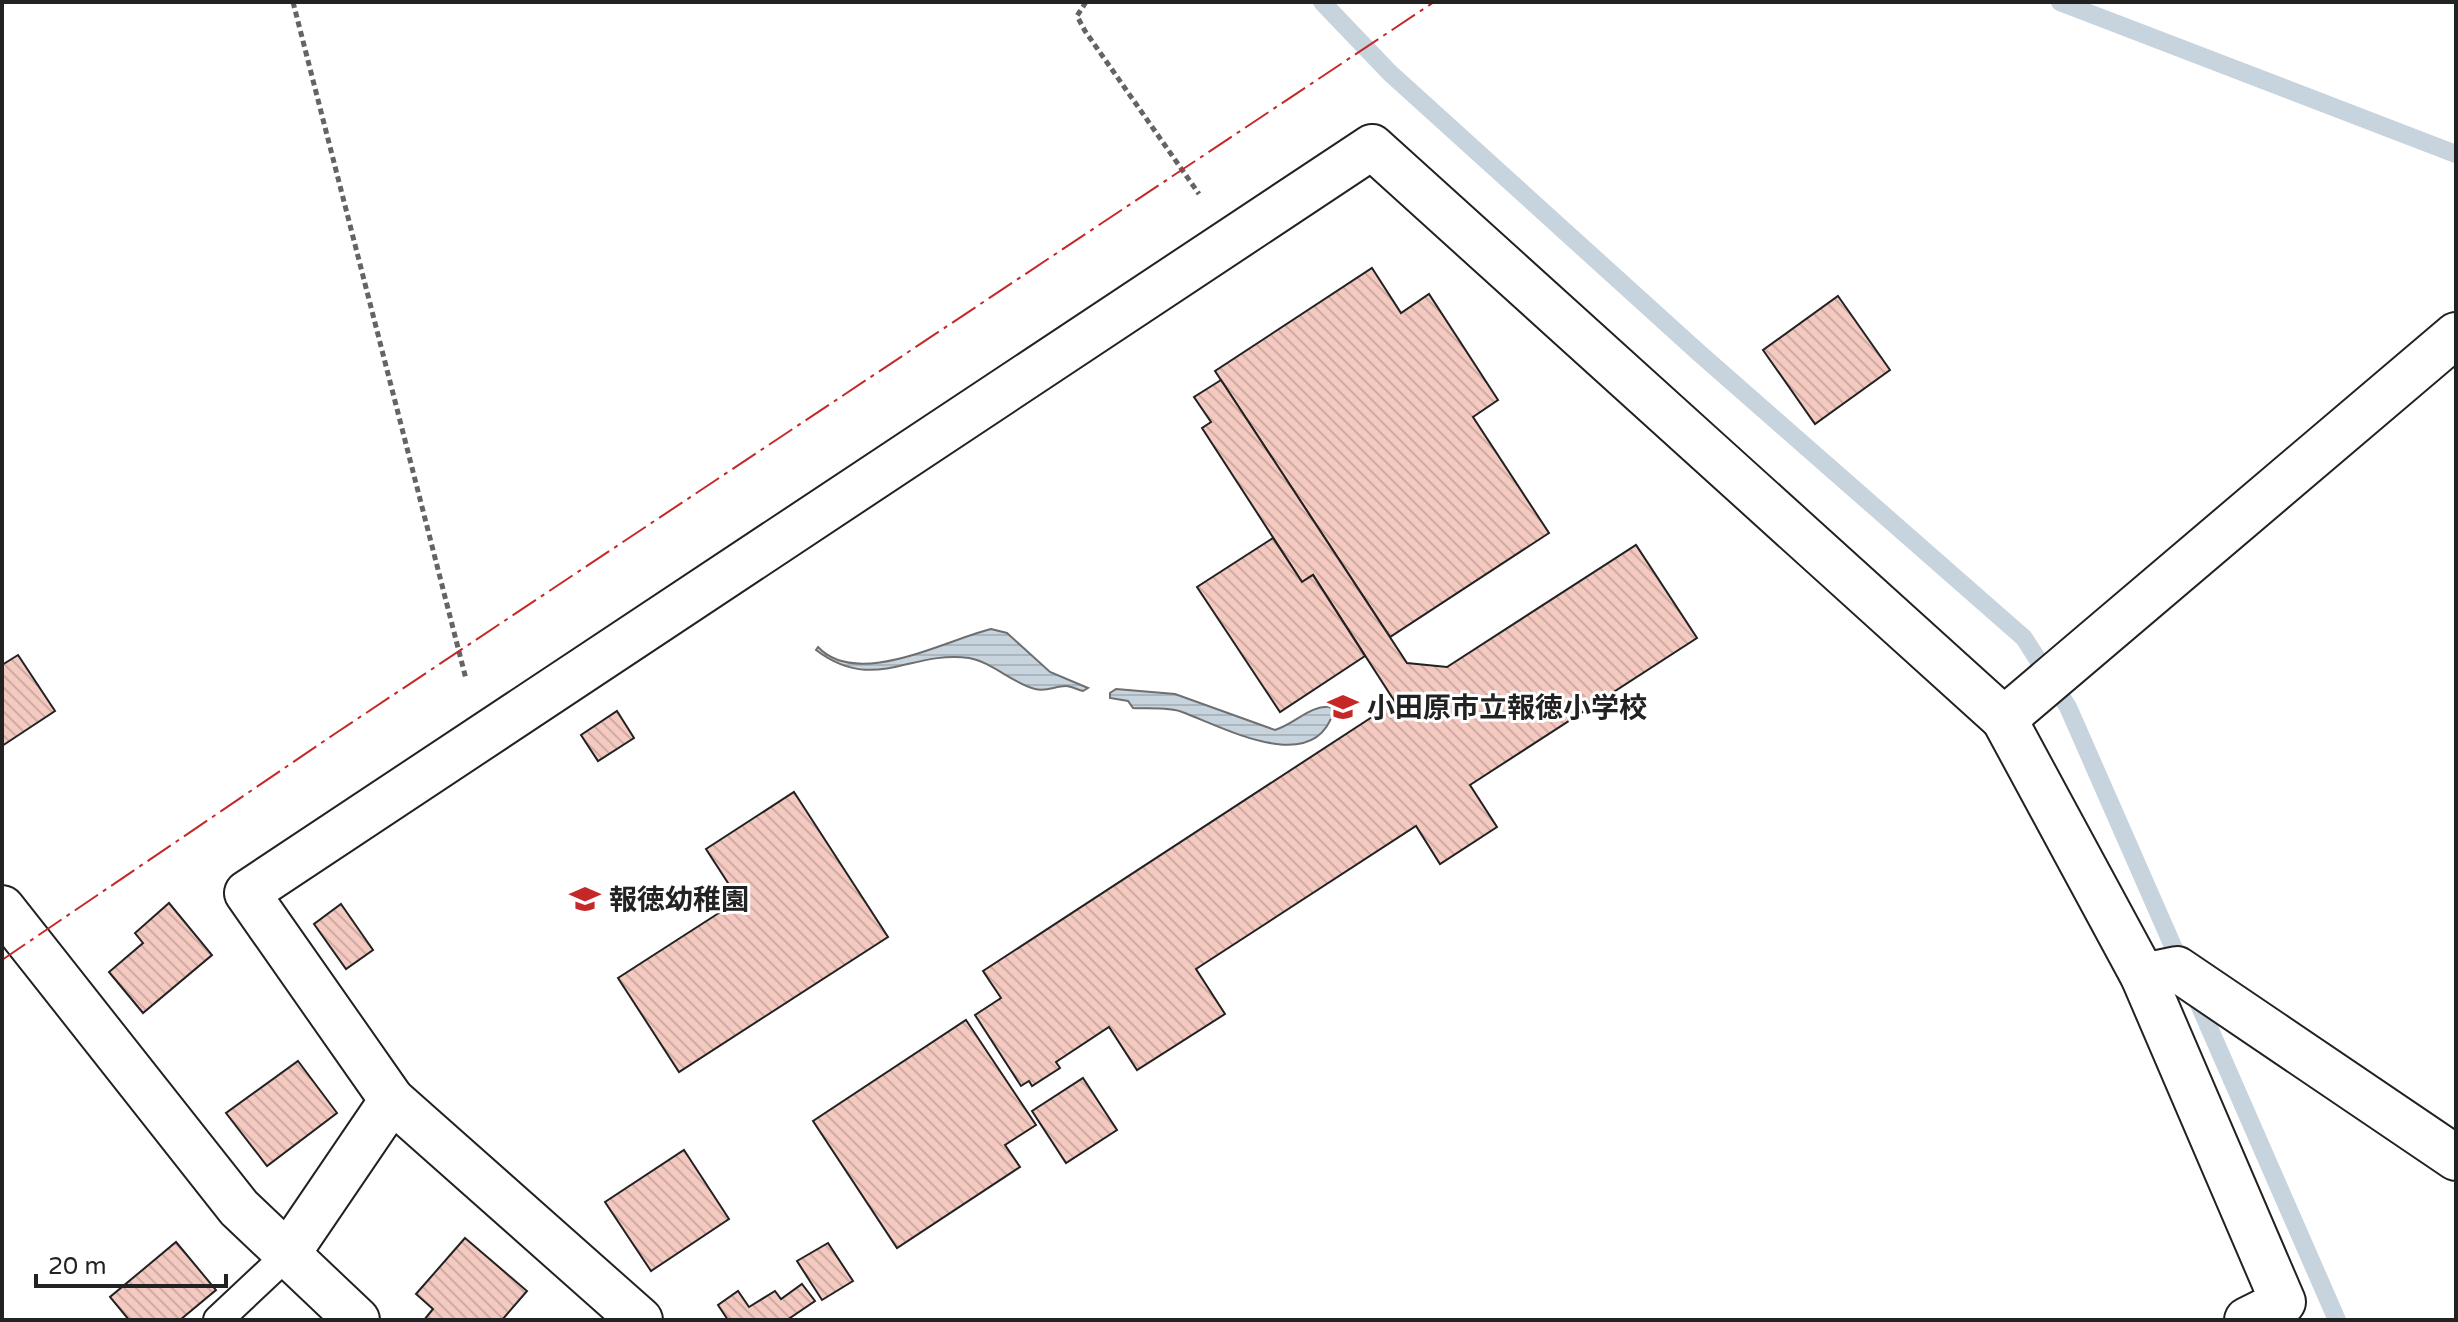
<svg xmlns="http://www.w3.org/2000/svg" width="2458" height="1322" font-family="'Varela Round','Noto Sans JP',sans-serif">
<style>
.water{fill:url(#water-rules);stroke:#6f6f6f;stroke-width:2}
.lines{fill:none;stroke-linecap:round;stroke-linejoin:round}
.stream{stroke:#c7d3dd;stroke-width:18}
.building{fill:url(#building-back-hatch);stroke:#222;stroke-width:2}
.lane-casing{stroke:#222;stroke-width:32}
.street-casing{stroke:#222;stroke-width:48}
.secondary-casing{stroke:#222;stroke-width:48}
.path{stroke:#646464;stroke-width:5;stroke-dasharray:6 4;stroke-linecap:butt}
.lane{stroke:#fff;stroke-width:28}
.street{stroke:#fff;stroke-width:44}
.secondary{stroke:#fff;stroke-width:44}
.power{stroke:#c62828;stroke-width:2;stroke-dasharray:28 6 4 6;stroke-linecap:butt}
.labels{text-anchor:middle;stroke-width:6;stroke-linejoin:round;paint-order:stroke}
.poi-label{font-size:28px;font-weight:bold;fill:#222;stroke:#fff;text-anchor:start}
</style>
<defs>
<pattern id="water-rules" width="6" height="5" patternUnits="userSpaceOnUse" patternTransform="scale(2)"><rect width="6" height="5" fill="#c7d3dd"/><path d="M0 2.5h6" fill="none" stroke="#abb5bd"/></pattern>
<pattern id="building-back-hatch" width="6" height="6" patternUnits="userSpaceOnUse" patternTransform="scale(2)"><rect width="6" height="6" fill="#f3c9c0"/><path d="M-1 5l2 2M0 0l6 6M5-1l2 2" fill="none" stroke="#d0aca5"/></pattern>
</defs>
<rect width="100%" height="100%" fill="#fff"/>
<g class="water">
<path d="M991,629L1007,633L1050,672L1088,688L1083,691C1078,690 1071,686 1066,686C1055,686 1047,692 1035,689C1012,683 992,662 969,658C910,650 874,694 816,650L818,647C857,689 946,640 991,629Z"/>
<path d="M1116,689L1175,694L1275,730C1295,724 1310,705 1330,707L1333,713C1313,777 1223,727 1182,712C1170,707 1147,709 1133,708L1128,701L1110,698V693Z"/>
</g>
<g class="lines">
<g class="stream">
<path d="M1322,2L1390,73L1698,352L2024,638L2068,707L2183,969"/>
<path d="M2060,2L2456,154"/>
<path d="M2194,993L2337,1320"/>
</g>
</g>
<g class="building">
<path d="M1372,268L1401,313L1429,294L1498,400L1473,417L1549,533L1390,637L1215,371Z"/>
<path d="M1838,296L1890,370L1815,424L1763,350Z"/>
<path d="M1221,380L1407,663L1447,667L1636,545L1697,638L1470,785L1497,827L1440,864L1416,826L1196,969L1225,1014L1137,1070L1109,1027L1056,1062L1060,1068L1032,1086L1029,1081L1021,1086L975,1015L1001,998L983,971L1395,702L1313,575L1302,582L1202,428L1211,422L1194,397Z"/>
<path d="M1273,538L1302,582L1313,575L1365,656L1280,712L1197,587Z"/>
<path d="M18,655L55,711L2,746V665Z"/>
<path d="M617,711L634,738L598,761L581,735Z"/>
<path d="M794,792L888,937L679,1072L618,978L739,900L706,849Z"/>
<path d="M169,903L212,955L143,1013L109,972L143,943L135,933Z"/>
<path d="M341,904L373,950L346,969L314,924Z"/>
<path d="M966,1020L1036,1125L1005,1145L1020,1167L897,1248L813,1121Z"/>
<path d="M298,1061L337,1113L267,1166L226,1113Z"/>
<path d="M1083,1078L1117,1130L1066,1163L1032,1111Z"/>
<path d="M684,1150L729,1219L651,1271L605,1202Z"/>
<path d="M465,1238L527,1291L502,1320H424L433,1309L416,1294Z"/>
<path d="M176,1242L216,1290L180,1320H129L110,1297Z"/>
<path d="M828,1243L853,1281L822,1300L797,1261Z"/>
<path d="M802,1284L815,1301L787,1320H728L718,1305L738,1291L749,1307L775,1291L781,1299Z"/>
</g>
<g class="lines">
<g class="lane-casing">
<path id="lane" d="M218,1320L286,1256"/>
</g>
<g class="street-casing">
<g id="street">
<path d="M2143,976L2177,969L2456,1158"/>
<path d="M286,1256L392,1100"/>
<path d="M640,1320L392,1100L247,893L1372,147L2004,719"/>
<path d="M2247,1320L2283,1302L2143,976L2004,719L2456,335"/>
</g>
</g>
<g class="secondary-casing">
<path id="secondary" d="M2,908L239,1208L357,1320"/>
</g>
<g class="path">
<path d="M293,2L466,679"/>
<path d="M1086,2L1077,16L1085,31L1199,194"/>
</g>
<use href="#lane" class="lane"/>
<use href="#street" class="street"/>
<use href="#secondary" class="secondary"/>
<path class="power" d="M2,960L336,733L1434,2"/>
</g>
<defs>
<g id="school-bare" transform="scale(2.4)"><path d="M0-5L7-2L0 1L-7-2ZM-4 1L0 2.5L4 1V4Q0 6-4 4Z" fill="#c62828" stroke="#fff" stroke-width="2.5" paint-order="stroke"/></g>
</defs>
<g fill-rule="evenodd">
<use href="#school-bare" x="1343" y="707"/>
<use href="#school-bare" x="585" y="899"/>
</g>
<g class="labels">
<g class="poi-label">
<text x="1367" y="717">小田原市立報徳小学校</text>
<text x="609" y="909">報徳幼稚園</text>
</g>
</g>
<rect width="2458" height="1322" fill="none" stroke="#222222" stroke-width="8"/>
<path d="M36 1274v12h190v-12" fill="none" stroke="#222222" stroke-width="4"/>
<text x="48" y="1274" font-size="24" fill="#222222" stroke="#ffffff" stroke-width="6" paint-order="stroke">20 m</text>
</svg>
